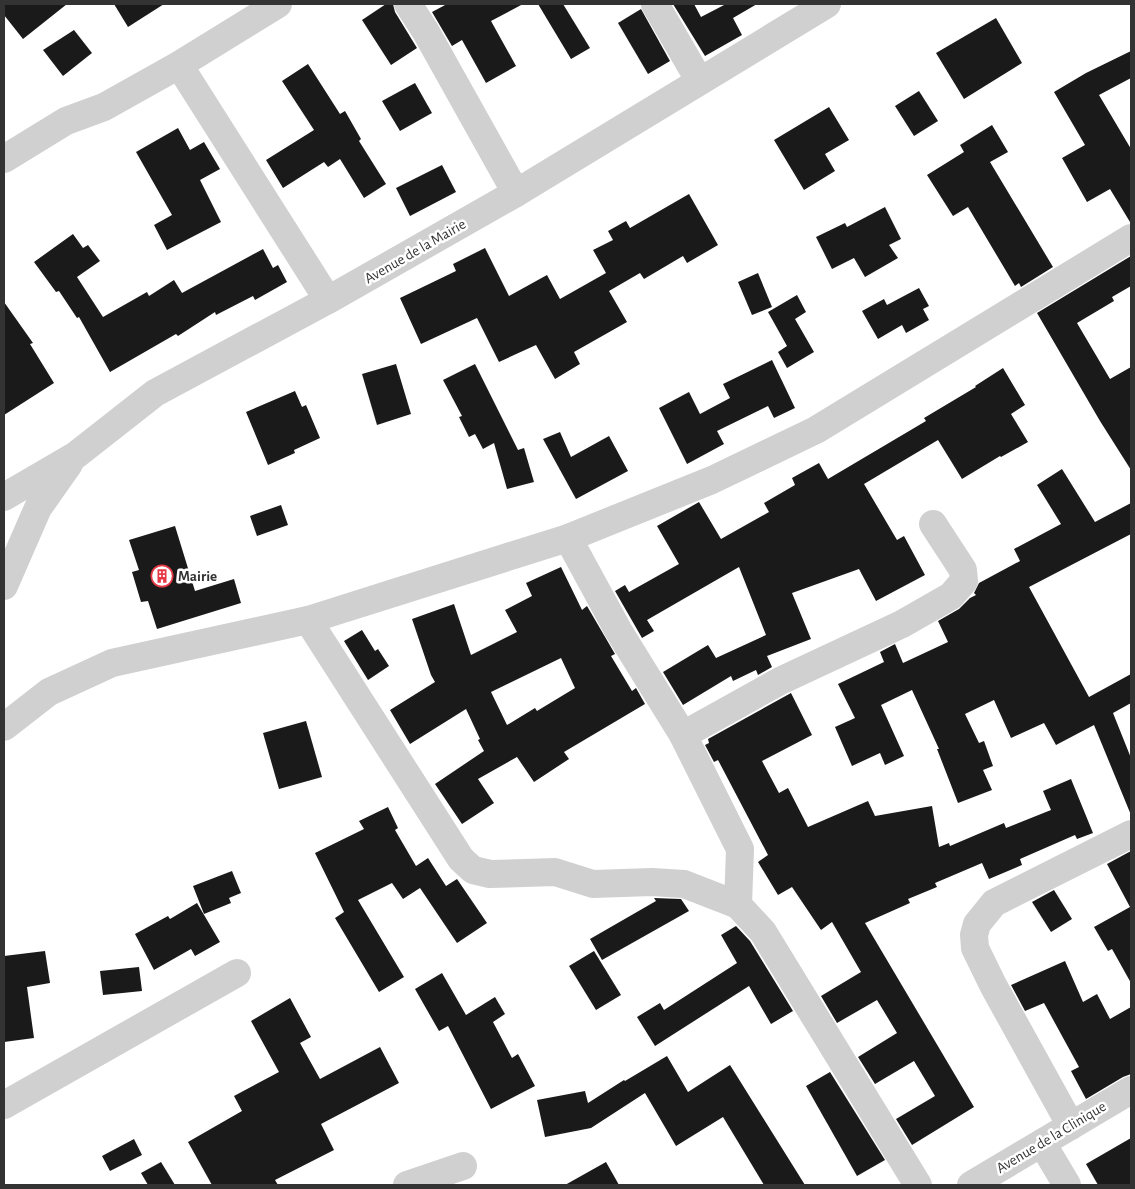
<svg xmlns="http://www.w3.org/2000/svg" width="1135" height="1189" font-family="'Alegreya Sans',sans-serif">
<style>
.building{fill:#1a1a1a;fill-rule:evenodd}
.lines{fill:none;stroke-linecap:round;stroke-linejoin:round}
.minor{stroke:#d0d0d0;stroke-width:28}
.labels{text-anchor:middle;stroke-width:5;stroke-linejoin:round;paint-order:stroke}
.street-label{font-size:15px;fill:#333;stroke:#fff}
.poi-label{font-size:15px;font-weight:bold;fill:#333;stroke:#fff;text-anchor:start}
</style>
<rect width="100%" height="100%" fill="#fff"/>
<g class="building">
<path d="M4,4H67L23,39L4,15Z"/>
<path d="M114,4H164L128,27Z"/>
<path d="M386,4H393L395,12L417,48L391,65L362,20Z"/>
<path d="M447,4H523L491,21L516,66L486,83L462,40L452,46L432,12Z"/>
<path d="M538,4H563L590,48L571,59Z"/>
<path d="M673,4H694L701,17L726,4H757L733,18L742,35L705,56Z"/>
<path d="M641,9L670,61L648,74L618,23Z"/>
<path d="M996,18L1022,63L964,99L936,53Z"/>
<path d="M74,30L92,53L63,76L43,50Z"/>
<path d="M1131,51V78L1099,95L1131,149L1130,222L1110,189L1087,202L1062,158L1085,145L1054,92L1086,73Z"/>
<path d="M308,64L340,114L345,111L361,139L359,141L386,184L364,198L340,159L328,167L324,162L283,188L266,160L314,130L282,81Z"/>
<path d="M415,83L432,113L400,131L382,101Z"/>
<path d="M919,91L938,121L914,136L895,106Z"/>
<path d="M829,107L849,140L825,154L835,171L804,190L774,140Z"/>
<path d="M992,125L1008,152L990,162L1053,267L1021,287L1019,283L1015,286L968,207L953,216L927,175L964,152L960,145Z"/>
<path d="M178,128L190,150L204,142L220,169L200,180L221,222L167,250L154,225L172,215L136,152Z"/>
<path d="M442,165L456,192L410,216L396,188Z"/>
<path d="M689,194L718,245L687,263L683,256L644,279L640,273L609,291L627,322L574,352L580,364L555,379L536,345L499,362L477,318L421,344L400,298L456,271L453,264L485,248L509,296L547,275L560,299L606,273L593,250L613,240L608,231L626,221L630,228Z"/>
<path d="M885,207L901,239L889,245L898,258L865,277L854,258L832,269L816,237L845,223L847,227Z"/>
<path d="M73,234L83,248L88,245L100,261L77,277L103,317L147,292L149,296L174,280L182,293L263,249L273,268L278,265L287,282L255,300L253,296L216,315L215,312L178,336L176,334L110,372L79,317L77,318L59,291L56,292L34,262Z"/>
<path d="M1131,256V286L1112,297L1114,301L1077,323L1110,379L1131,367V470L1100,421L1037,313Z"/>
<path d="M758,273L772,307L752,315L738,282Z"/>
<path d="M919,288L929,306L923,309L929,320L906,333L902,325L878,339L862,311L884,299L887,305Z"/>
<path d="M797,295L806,312L795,319L814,352L787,368L778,352L787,346L768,312Z"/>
<path d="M4,302L33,343L30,344L54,383L4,415Z"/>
<path d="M772,360L795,408L774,418L768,406L717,431L724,444L687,464L659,408L689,392L700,414L730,398L723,384Z"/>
<path d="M396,364L411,414L377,425L362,374Z"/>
<path d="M475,364L518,450L524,448L534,482L507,489L494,443L483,449L475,434L469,437L459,417L462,416L443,380Z"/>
<path d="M1003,368L1025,405L1011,414L1028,442L1001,457L1000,456L962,479L938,440L864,484L897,540L904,536L925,575L876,601L859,569L792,593L811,639L767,656L772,667L758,675L756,670L733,681L731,676L683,705L663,672L708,645L716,658L766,635L739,567L647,620L654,631L642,638L615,591L625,585L629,592L679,564L657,526L699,502L721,539L769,512L764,503L795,485L792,478L819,463L828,479L926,421L924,418L976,387L975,386Z"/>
<path d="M295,391L302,407L306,405L320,438L294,450L295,453L268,465L246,412Z"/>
<path d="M560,432L571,457L609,436L628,471L576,499L543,439Z"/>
<path d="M1062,469L1095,522L1131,503V534L1029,587L1089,697L1131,674V703L1113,713L1131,758V815L1094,725L1056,745L1044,723L1011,738L994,700L965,714L979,743L984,741L993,766L983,770L992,790L958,803L937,749H939L912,690L881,705L904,756L885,765L880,753L852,766L835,727L855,718L838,684L884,662L880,652L895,644L903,663L948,642L938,621L959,609L970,598L976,595L974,593L979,583L1020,561L1014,549L1061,524L1037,485Z"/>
<path d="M281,505L288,525L257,536L250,516Z"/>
<path d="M175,526L195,591L234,579L241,603L157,629L148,601L141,602L132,572L139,570L129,540Z"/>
<path d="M561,567L582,610L587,606L615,654L611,656L632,691L636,688L645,704L564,752L569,759L534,782L517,757L478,779L494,803L462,824L435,784L484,751L478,740L480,739L466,709L410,744L390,710L435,682L431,675L412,619L454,604L471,655L517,632L505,610L532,596L526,583ZM561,658L575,688L537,711L535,708L507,725L491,692Z"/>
<path d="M362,630L375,651L378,649L389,666L368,680L344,641Z"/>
<path d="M791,693L812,735L762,761L779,793L788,788L808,827L868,801L875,816L932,806L939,847L949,843L950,846L1004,823L1006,828L1051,810L1043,791L1071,779L1093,833L1077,839L1075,835L1020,859L1022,865L989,879L982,863L935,883L937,887L908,899L910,903L865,923L974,1107L912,1145L896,1119L935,1096L914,1061L875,1084L858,1057L897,1033L877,1000L837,1023L821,996L861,972L832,922L821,930L792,887L778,895L758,862L768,855L718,760L714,762L705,745L709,743L708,739Z"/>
<path d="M306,721L322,777L279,789L263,733Z"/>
<path d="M388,807L398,828L395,830L416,866L428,858L446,886L457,879L487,923L457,943L420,888L403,899L392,883L358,900L404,977L379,992L335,918L344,912L315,853L364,829L359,821Z"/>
<path d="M1131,851V983L1112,949L1108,951L1094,927L1130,907L1107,864Z"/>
<path d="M232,871L241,893L229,898L231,903L204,914L193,886Z"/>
<path d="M1054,890L1072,919L1051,932L1032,902Z"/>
<path d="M654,898L681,899L689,911L602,960L590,939L656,901Z"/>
<path d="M197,903L220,942L195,956L191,949L154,970L135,934L168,916L170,919Z"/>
<path d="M736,926L750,941L793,1011L771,1024L749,986L655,1046L637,1017L660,1003L664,1010L737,963L721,935Z"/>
<path d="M45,951L50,983L27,987L34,1038L4,1042V956Z"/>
<path d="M594,951L621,995L596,1010L569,966Z"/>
<path d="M1065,961L1083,1002L1097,994L1110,1019L1131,1007V1074L1123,1077L1086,1099L1071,1071L1079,1067L1044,1003L1025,1011L1011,985Z"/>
<path d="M139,967L142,991L103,995L100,971Z"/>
<path d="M442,973L466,1015L495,997L505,1014L493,1022L512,1058L518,1054L535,1086L491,1109L448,1026L439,1031L415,989Z"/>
<path d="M290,998L311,1037L300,1043L320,1079L380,1047L399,1083L321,1124L334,1150L275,1180L278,1185H212L188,1142L242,1111L234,1096L279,1072L251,1021Z"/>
<path d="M667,1056L688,1092L730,1065L805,1185H764L723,1117L676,1146L645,1093L591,1128L545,1137L537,1100L585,1091L588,1103L624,1080L625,1081Z"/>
<path d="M830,1072L885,1160L857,1176L806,1086Z"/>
<path d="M1131,1138V1185H1098L1086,1164Z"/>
<path d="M134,1139L142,1155L110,1171L102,1156Z"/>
<path d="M161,1162L175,1185H148L141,1173Z"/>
<path d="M606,1162L619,1185H565Z"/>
</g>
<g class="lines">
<g class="minor">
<path d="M408,4L426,32L516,193"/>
<path d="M655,4L699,80"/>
<path d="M179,65L328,300"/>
<path d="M4,159L66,121L104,107L179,65L278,4"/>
<path d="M4,497L76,455L155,393L328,300L516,193L827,4"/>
<path d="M568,538L618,630L683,735L740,849L738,905L763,932L918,1185"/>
<path d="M4,586L38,508L69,464"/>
<path d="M308,620L461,859L473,870L490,874L555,872L593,884L652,882L684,884L738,905"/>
<path d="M4,727L49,692L112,663L308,620L568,538L712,480L816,430L1131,238"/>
<path d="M683,735L780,681L902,624L951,596L964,581L963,570L933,524"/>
<path d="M4,1105L237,973"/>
<path d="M1071,1126L993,985L975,948L974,935L977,924L994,903L1131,834"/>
<path d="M1042,1143L1067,1185"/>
<path d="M407,1185L463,1166"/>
<path d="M971,1185L1131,1090"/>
</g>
</g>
<defs>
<g id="building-ring" transform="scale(1.125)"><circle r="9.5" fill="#fff" stroke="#e63946" stroke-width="1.5"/><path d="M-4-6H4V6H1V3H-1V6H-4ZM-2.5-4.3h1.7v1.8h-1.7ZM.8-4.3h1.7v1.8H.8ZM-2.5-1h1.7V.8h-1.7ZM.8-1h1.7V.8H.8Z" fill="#e63946"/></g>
</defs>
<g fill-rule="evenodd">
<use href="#building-ring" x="162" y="576"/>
</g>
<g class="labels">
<g class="street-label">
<text transform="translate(415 251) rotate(-30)" y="5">Avenue de la Mairie</text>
<text transform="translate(1051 1137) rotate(-31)" y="5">Avenue de la Clinique</text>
</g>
<g class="poi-label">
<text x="178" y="581">Mairie</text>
</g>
</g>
<rect width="1135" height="1189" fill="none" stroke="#333333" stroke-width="10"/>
</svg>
